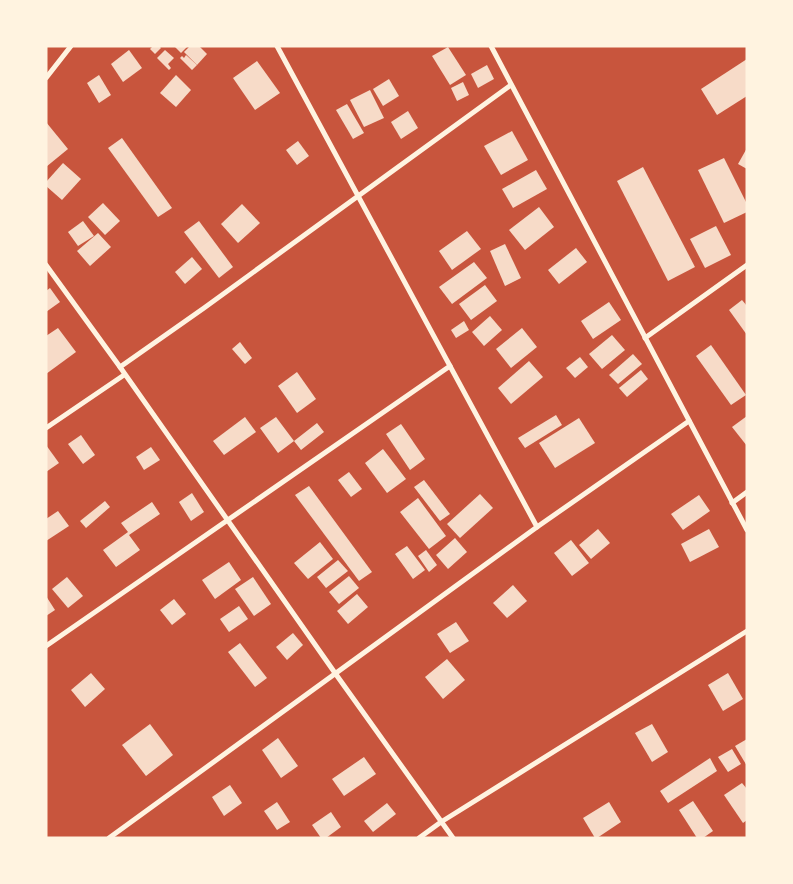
<svg xmlns="http://www.w3.org/2000/svg" width="793" height="884" font-family="'Alegreya Sans',sans-serif">
<style>
.building{fill:#f7dbc8}
.lines{fill:none;stroke-linecap:round;stroke-linejoin:round}
.minor{stroke:#fff3e0;stroke-width:5}
</style>
<rect width="100%" height="100%" fill="#c8553d"/>
<g class="building">
<path d="M153,46H159L161,48L155,54L150,49Z"/>
<path d="M174,46H188L181,53Z"/>
<path d="M190,46H199L207,54L197,65L184,52Z"/>
<path d="M448,47L466,75L450,85L432,56Z"/>
<path d="M129,50L142,68L123,82L111,64Z"/>
<path d="M165,50L174,58L168,64L171,68L169,70L157,58Z"/>
<path d="M186,55L197,65L192,70L180,58L182,56L184,58Z"/>
<path d="M747,59V96L717,115L701,89Z"/>
<path d="M257,61L280,93L255,110L233,78Z"/>
<path d="M487,65L494,79L478,88L471,74Z"/>
<path d="M99,75L111,95L99,103L87,83Z"/>
<path d="M176,75L191,90L176,107L160,93Z"/>
<path d="M389,79L399,96L383,106L373,89Z"/>
<path d="M463,82L469,95L457,101L451,88Z"/>
<path d="M370,90L384,118L364,127L350,100Z"/>
<path d="M347,104L364,133L353,139L336,110Z"/>
<path d="M408,111L418,128L401,139L391,122Z"/>
<path d="M46,122L68,149L46,167Z"/>
<path d="M512,131L528,160L501,175L484,146Z"/>
<path d="M122,138L172,208L158,217L108,148Z"/>
<path d="M298,141L309,156L297,165L286,150Z"/>
<path d="M747,148V169L738,164Z"/>
<path d="M724,158L747,204V212L724,223L698,170Z"/>
<path d="M63,163L81,179L62,200L46,186V182Z"/>
<path d="M643,167L695,267L668,281L617,181Z"/>
<path d="M536,170L547,189L513,208L502,189Z"/>
<path d="M103,203L120,221L105,235L88,217Z"/>
<path d="M242,204L260,223L238,243L221,224Z"/>
<path d="M539,207L554,227L525,250L509,230Z"/>
<path d="M83,221L94,236L78,246L68,232Z"/>
<path d="M199,221L233,267L219,278L184,232Z"/>
<path d="M716,226L731,255L705,268L690,239Z"/>
<path d="M467,231L481,249L452,270L439,251Z"/>
<path d="M98,233L111,247L90,266L77,251Z"/>
<path d="M505,244L521,278L505,286L490,251Z"/>
<path d="M576,248L587,262L559,284L548,270Z"/>
<path d="M192,257L202,269L185,284L175,272Z"/>
<path d="M474,262L487,278L452,304L439,287Z"/>
<path d="M485,285L497,301L471,320L459,304Z"/>
<path d="M50,288L60,302L46,312V291Z"/>
<path d="M742,300L747,306V335L729,310Z"/>
<path d="M609,302L621,320L593,339L581,321Z"/>
<path d="M490,316L502,330L484,346L472,332Z"/>
<path d="M464,321L469,330L456,338L451,330Z"/>
<path d="M58,328L76,352L46,374V336Z"/>
<path d="M522,328L537,347L511,368L496,349Z"/>
<path d="M612,335L625,350L602,369L589,354Z"/>
<path d="M240,342L252,358L245,364L232,349Z"/>
<path d="M711,345L746,395L731,405L696,356Z"/>
<path d="M633,354L642,364L618,384L609,375Z"/>
<path d="M580,357L588,367L575,378L566,368Z"/>
<path d="M529,361L543,377L511,404L498,388Z"/>
<path d="M641,370L648,379L627,397L619,388Z"/>
<path d="M297,372L316,399L297,413L278,386Z"/>
<path d="M556,415L562,425L525,448L518,438Z"/>
<path d="M747,416V446L732,427Z"/>
<path d="M245,417L256,432L224,455L213,441Z"/>
<path d="M276,417L294,441L317,423L324,432L301,450L294,441L278,453L260,428Z"/>
<path d="M579,418L595,443L555,468L539,443Z"/>
<path d="M401,424L425,459L410,470L386,434Z"/>
<path d="M81,435L95,455L83,464L68,444Z"/>
<path d="M46,445L59,463L46,472Z"/>
<path d="M151,447L160,460L144,470L136,457Z"/>
<path d="M383,449L406,479L387,493L365,463Z"/>
<path d="M349,472L362,489L351,497L338,480Z"/>
<path d="M424,480L450,514L440,521L414,487Z"/>
<path d="M309,486L372,572L359,581L295,495Z"/>
<path d="M192,493L204,512L191,521L179,502Z"/>
<path d="M480,494L493,508L460,538L447,524Z"/>
<path d="M699,495L710,511L683,530L671,514Z"/>
<path d="M418,498L446,536L429,549L400,512Z"/>
<path d="M105,501L110,507L86,528L80,521Z"/>
<path d="M152,502L160,514L129,535L140,550L116,567L103,550L128,532L121,523Z"/>
<path d="M58,511L69,526L46,541V519Z"/>
<path d="M598,529L610,543L591,559L579,545Z"/>
<path d="M709,529L719,547L690,562L681,544Z"/>
<path d="M455,538L467,552L448,569L436,555Z"/>
<path d="M571,540L589,563L572,576L554,553Z"/>
<path d="M320,542L333,559L308,579L294,563Z"/>
<path d="M407,546L425,570L413,579L395,554Z"/>
<path d="M426,550L437,565L429,572L418,556Z"/>
<path d="M338,560L348,571L326,588L317,577Z"/>
<path d="M229,562L241,580L215,599L202,580Z"/>
<path d="M349,576L359,588L339,604L329,592Z"/>
<path d="M67,577L83,596L68,608L52,589Z"/>
<path d="M253,577L271,604L254,616L235,589Z"/>
<path d="M513,585L527,601L507,618L493,603Z"/>
<path d="M357,594L368,607L348,624L337,611Z"/>
<path d="M46,596L55,610L46,616Z"/>
<path d="M174,599L186,614L172,625L160,610Z"/>
<path d="M239,606L248,619L229,632L220,619Z"/>
<path d="M456,622L469,641L450,653L437,634Z"/>
<path d="M293,633L303,645L287,660L276,647Z"/>
<path d="M240,643L267,678L255,687L228,652Z"/>
<path d="M447,659L465,680L443,699L425,677Z"/>
<path d="M91,673L105,689L85,707L71,690Z"/>
<path d="M728,673L743,699L723,711L708,685Z"/>
<path d="M150,724L173,755L146,776L122,745Z"/>
<path d="M652,724L668,752L652,762L635,733Z"/>
<path d="M278,738L298,766L281,778L262,750Z"/>
<path d="M747,739V766L735,746Z"/>
<path d="M732,749L741,764L728,772L718,757Z"/>
<path d="M364,757L376,774L344,796L332,779Z"/>
<path d="M710,758L717,771L668,803L660,791Z"/>
<path d="M742,783L747,789V820L743,823L724,795Z"/>
<path d="M230,785L242,803L224,816L212,797Z"/>
<path d="M693,801L713,831L703,838H697L679,810Z"/>
<path d="M277,802L290,822L277,830L264,811Z"/>
<path d="M609,802L621,822L597,838H595L583,818Z"/>
<path d="M387,803L396,814L373,832L364,821Z"/>
<path d="M331,812L341,827L326,838H321L312,825Z"/>
</g>
<g class="lines">
<g class="minor">
<path d="M277,46L537,527"/>
<path d="M491,46L747,530"/>
<path d="M46,78L71,46"/>
<path d="M46,265L120,367L335,673L453,838"/>
<path d="M645,338L747,265"/>
<path d="M120,367L204,308L511,85"/>
<path d="M46,428L124,375"/>
<path d="M732,503L747,492"/>
<path d="M46,646L450,366"/>
<path d="M109,838L537,527L689,421"/>
<path d="M419,838L441,822L747,631"/>
</g>
</g>
<rect width="793" height="884" fill="none" stroke="#fff3e0" stroke-width="95"/>
</svg>
